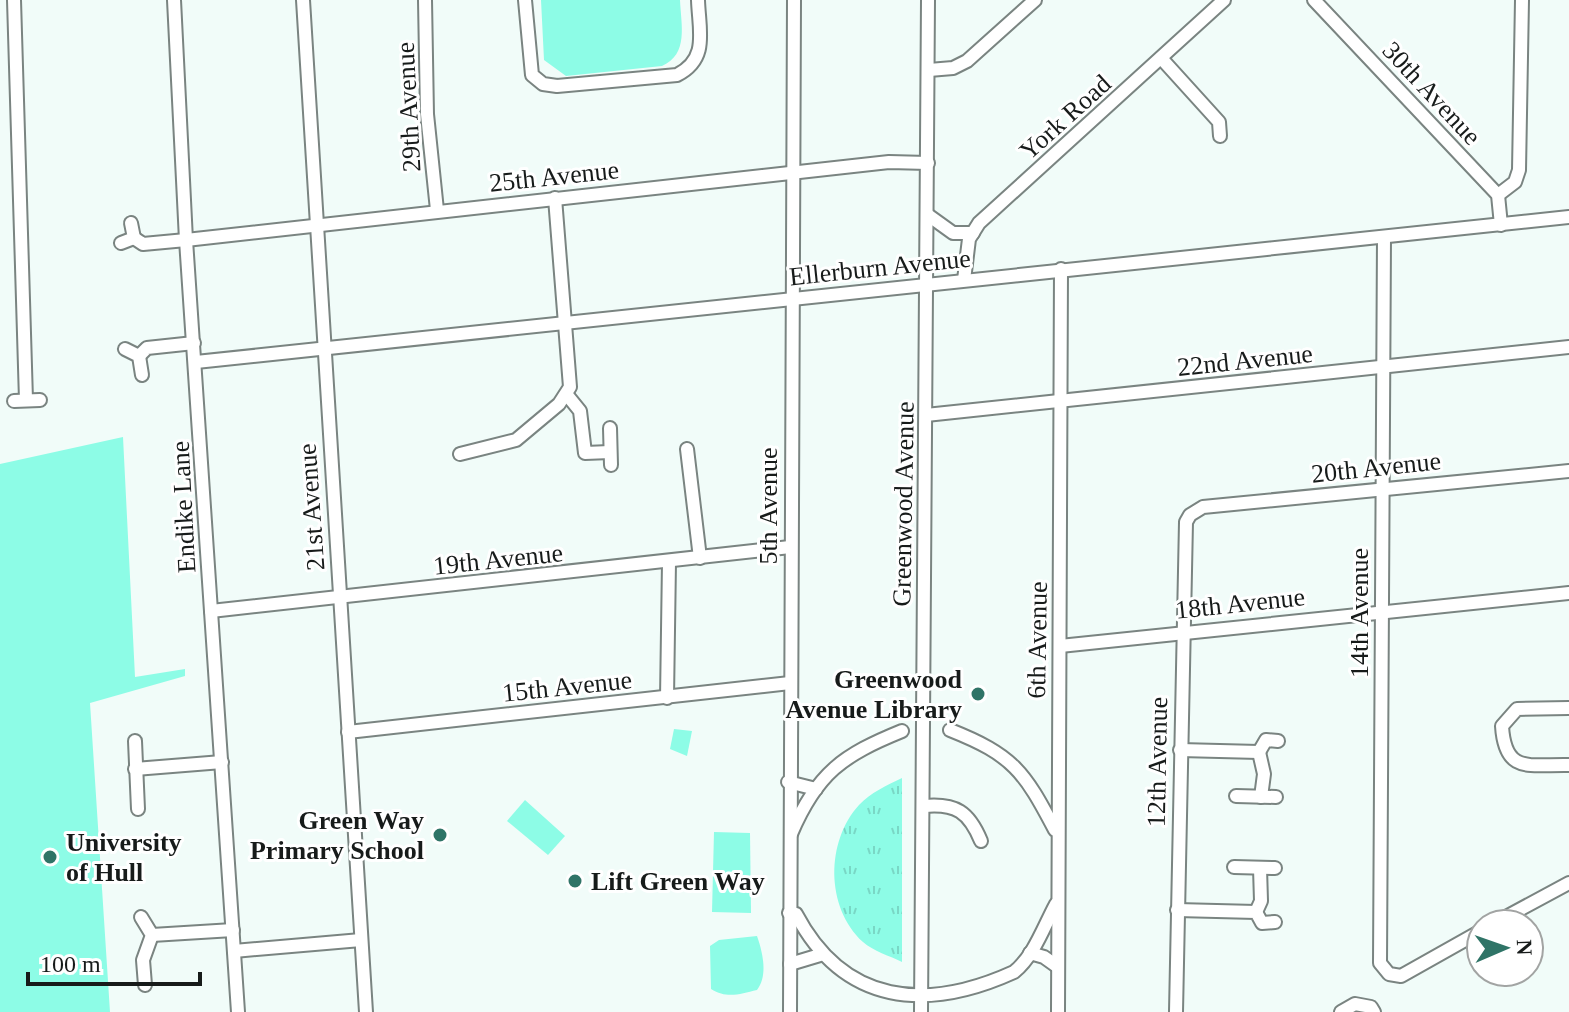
<svg xmlns="http://www.w3.org/2000/svg" width="1569" height="1012" font-family="Georgia,serif">
<style>
.grass{fill:url(#grass-tufts)}
.park{fill:#8dfce6}
.lines{fill:none;stroke-linecap:round;stroke-linejoin:round}
.minor-casing{stroke:#7a8481;stroke-width:16}
.minor{stroke:#fff;stroke-width:12}
.poi-dot{fill:#2f7467;stroke:#fff;stroke-width:3}
.labels{text-anchor:middle;stroke-width:6;stroke-linejoin:round;paint-order:stroke}
.street-label{font-size:26px;fill:#171b1a;stroke:#fff}
.poi-label{font-size:26px;font-weight:bold;fill:#171b1a;stroke:#fff;text-anchor:end}
</style>
<defs>
<pattern id="grass-tufts" width="24" height="20" patternUnits="userSpaceOnUse" patternTransform="scale(2)"><rect width="24" height="20" fill="#8dfce6"/><path d="M3 7l-1-3M5 7V3M7 7l1-3M15 17l-1-3M17 17v-4M19 17l1-3" fill="none" stroke="#79d7c5"/></pattern>
</defs>
<rect width="100%" height="100%" fill="#f1fcf9"/>
<path class="grass" d="M902,778V962C890,956 873,951 863,942C825,907 826,841 859,805C870,793 887,785 902,778Z"/>
<g class="park">
<path d="M541,0H680C681,25 689,54 662,66L566,76L544,60Z"/>
<path d="M123,437L135,677L185,669V676L90,703L110,1012H0V464Z"/>
<path d="M674,729L692,731L687,756L670,749Z"/>
<path d="M525,800L565,836L548,855L507,821Z"/>
<path d="M714,832L750,833L751,913L712,912Z"/>
<path d="M757,936C763,953 768,976 757,990C740,994 727,999 711,989L710,946L719,940Z"/>
</g>
<g class="lines">
<g class="minor-casing">
<g id="minor">
<path d="M14,0L26,400"/>
<path d="M174,0L186,240L238,1012"/>
<path d="M303,0L366,1012"/>
<path d="M425,0L427,114L437,210"/>
<path d="M525,0L532,75L543,84L557,86L677,75C709,59 699,31 698,0"/>
<path d="M1314,0L1498,195L1501,225"/>
<path d="M1161,58L1219,122L1220,136"/>
<path d="M929,70L953,68L967,61L1035,0"/>
<path d="M1498,195L1515,182L1519,170L1522,0"/>
<path d="M928,215L953,233H973"/>
<path d="M134,238L143,244L186,240L889,162L928,163"/>
<path d="M1384,238L1380,963L1389,974L1401,976L1481,931"/>
<path d="M121,243L134,238L131,223"/>
<path d="M964,280L969,239L979,223L1224,0"/>
<path d="M125,349L139,356L142,375"/>
<path d="M139,356L147,348L194,343"/>
<path d="M196,362L1569,217"/>
<path d="M567,395L580,411L585,453L610,452"/>
<path d="M14,401L40,400"/>
<path d="M926,415L1569,347"/>
<path d="M610,428L611,465"/>
<path d="M687,449L700,558"/>
<path d="M460,454L516,440L559,404L570,387L555,198"/>
<path d="M211,611L790,547"/>
<path d="M1060,646L1569,593"/>
<path d="M667,698L669,562"/>
<path d="M1569,708L1517,709L1502,726C1505,775 1530,764 1569,765"/>
<path d="M950,730C1013,755 1024,771 1055,830"/>
<path d="M348,732L790,683"/>
<path d="M135,741L138,809"/>
<path d="M1180,750L1259,752L1266,740L1278,741"/>
<path d="M1259,752L1264,774L1261,797"/>
<path d="M135,769L222,762"/>
<path d="M788,782L816,789"/>
<path d="M1236,796L1276,797"/>
<path d="M924,806C956,803 969,812 981,841"/>
<path d="M791,834C817,773 843,755 902,731"/>
<path d="M1234,867L1275,868"/>
<path d="M1177,910L1256,912L1262,923L1275,922"/>
<path d="M1256,912L1261,901L1260,868"/>
<path d="M789,913L796,914C844,1005 926,1012 1014,972C1034,956 1044,926 1056,904"/>
<path d="M141,917L152,935L143,960L145,985"/>
<path d="M1493,924L1569,883"/>
<path d="M152,935L233,930"/>
<path d="M234,951L361,940"/>
<path d="M1030,953L1044,957L1058,967"/>
<path d="M790,964L820,955"/>
<path d="M790,1012L794,0"/>
<path d="M921,1012L928,0"/>
<path d="M1058,1012L1061,269"/>
<path d="M1176,1012L1186,522L1190,515L1203,507L1569,471"/>
<path d="M1341,1012L1355,1004L1371,1007L1374,1012"/>
</g>
</g>
<use href="#minor" class="minor"/>
</g>
<g class="poi-dot">
<circle cx="978" cy="694" r="8"/>
<circle cx="440" cy="835" r="8"/>
<circle cx="50" cy="857" r="8"/>
<circle cx="575" cy="881" r="8"/>
</g>
<g class="labels">
<g class="street-label">
<text transform="translate(1432 93) rotate(47)" y="9">30th Avenue</text>
<text transform="translate(408 107) rotate(-93)" y="9">29th Avenue</text>
<text transform="translate(1065 117) rotate(-42)" y="9">York Road</text>
<text transform="translate(554 176) rotate(-6)" y="9">25th Avenue</text>
<text transform="translate(880 267) rotate(-6)" y="9">Ellerburn Avenue</text>
<text transform="translate(1245 360) rotate(-6)" y="9">22nd Avenue</text>
<text transform="translate(1376 467) rotate(-6)" y="9">20th Avenue</text>
<text transform="translate(903 504) rotate(-89)" y="9">Greenwood Avenue</text>
<text transform="translate(768 506) rotate(-90)" y="9">5th Avenue</text>
<text transform="translate(183 507) rotate(-93)" y="9">Endike Lane</text>
<text transform="translate(311 507) rotate(-94)" y="9">21st Avenue</text>
<text transform="translate(498 559) rotate(-6)" y="9">19th Avenue</text>
<text transform="translate(1240 603) rotate(-6)" y="9">18th Avenue</text>
<text transform="translate(1359 613) rotate(-90)" y="9">14th Avenue</text>
<text transform="translate(1037 640) rotate(-89)" y="9">6th Avenue</text>
<text transform="translate(567 686) rotate(-6)" y="9">15th Avenue</text>
<text transform="translate(1157 762) rotate(-89)" y="9">12th Avenue</text>
</g>
<g class="poi-label">
<text x="962" y="688">Greenwood<tspan x="962" dy="30">Avenue Library</tspan></text>
<text x="424" y="829">Green Way<tspan x="424" dy="30">Primary School</tspan></text>
<text x="66" y="851" text-anchor="start">University<tspan x="66" dy="30">of Hull</tspan></text>
<text x="591" y="890" text-anchor="start">Lift Green Way</text>
</g>
</g>
<g transform="translate(1505 948) rotate(88)"><circle r="38" fill="#ffffff" stroke="#a2a4a3" stroke-width="2"/>
<path d="M0-6L14 30L0 20L-14 30Z" fill="#2f7467"/>
<text y="-12" font-size="22" font-weight="bold" text-anchor="middle" fill="#171b1a">N</text>
</g>
<path d="M28 972v12h172v-12" fill="none" stroke="#171b1a" stroke-width="4"/>
<text x="40" y="972" font-size="24" fill="#171b1a" stroke="#ffffff" stroke-width="6" paint-order="stroke">100 m</text>
</svg>
